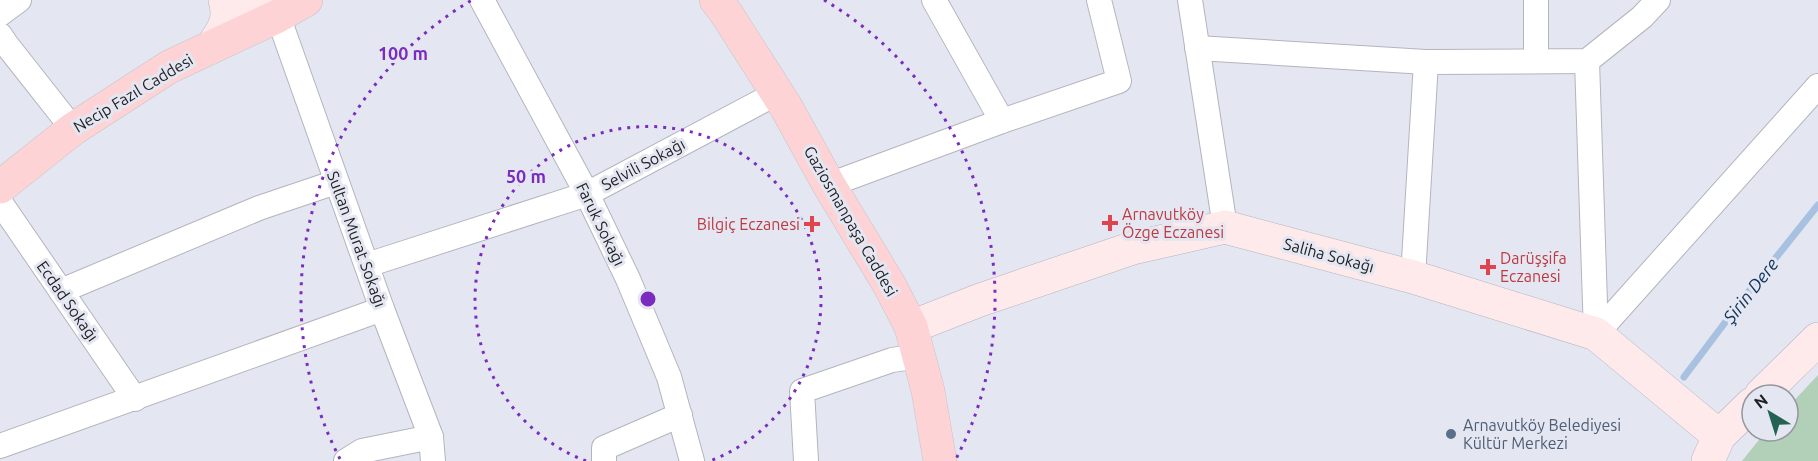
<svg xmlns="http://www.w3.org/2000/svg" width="1818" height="461" viewBox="0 0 1818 461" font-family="Ubuntu,sans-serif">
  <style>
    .green { fill: #b2cfb8 }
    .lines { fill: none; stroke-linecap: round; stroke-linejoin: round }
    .stream { stroke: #a8c1e0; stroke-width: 7 }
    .street-casing { stroke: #b2b5bf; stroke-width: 26 }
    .secondary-casing { stroke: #b2b5bf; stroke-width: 34 }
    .primary-casing { stroke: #c4c5c6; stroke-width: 34 }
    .street { stroke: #fff; stroke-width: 24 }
    .secondary { stroke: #fee9eb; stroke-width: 33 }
    .primary { stroke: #fdd3d6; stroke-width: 33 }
    .ring { fill: none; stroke: #7b2cbf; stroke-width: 3; stroke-dasharray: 3 6 }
    .health-dot { fill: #e0444e; stroke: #e4e7f1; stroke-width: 2 }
    .service-dot { fill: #5c6f8a; stroke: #e4e7f1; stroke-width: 2 }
    .labels { text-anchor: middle; stroke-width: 6; stroke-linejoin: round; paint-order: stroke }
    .street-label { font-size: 16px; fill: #1e1f23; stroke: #e4e7f1 }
    .health-label { font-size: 16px; fill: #be3a42; stroke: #e4e7f1; text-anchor: start }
    .service-label { font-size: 16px; fill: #4e5e75; stroke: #e4e7f1; text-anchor: start }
    .water-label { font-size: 18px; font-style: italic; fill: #0f325a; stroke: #e4e7f1 }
    .centre { fill: #7b2cbf; stroke: #e4e7f1; stroke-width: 3 }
    .ring-label { font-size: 18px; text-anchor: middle; font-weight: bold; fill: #7b2cbf; stroke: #e4e7f1; stroke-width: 6; stroke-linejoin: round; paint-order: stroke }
  </style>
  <rect width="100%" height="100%" fill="#e4e7f1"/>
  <path class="green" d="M1818,375V461H1742L1766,431H1788V407Z"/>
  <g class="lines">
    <path class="stream" d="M1684,377L1742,300L1818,205"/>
    <defs>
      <g id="street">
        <path d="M482,0L587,194L628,279L669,377L692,461"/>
        <path d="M934,0L1002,121"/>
        <path d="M1190,0L1225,227"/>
        <path d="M0,14L19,0"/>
        <path d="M278,16L382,309L431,437L433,461"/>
        <path d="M0,35L6,44L73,129"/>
        <path d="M1197,48L1426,62L1587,61L1642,17L1658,0"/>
        <path d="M1536,61V0"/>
        <path d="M1587,61L1596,334"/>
        <path d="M829,185L1002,121L1119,81L1099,0"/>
        <path d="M0,202L135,399"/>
        <path d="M367,265L587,194L777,93"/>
        <path d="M1413,277L1426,62"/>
        <path d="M61,291L259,208L336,182"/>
        <path d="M1596,334L1818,86"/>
        <path d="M0,446L382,309"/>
        <path d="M346,461L362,451L431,437"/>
        <path d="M604,461V448L680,415"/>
        <path d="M806,461L802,391L892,360L920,356"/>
      </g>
      <g id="secondary">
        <path d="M247,0L278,16"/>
        <path d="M212,47C223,30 231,21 225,0"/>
        <path d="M911,327L980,300L1133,248L1225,227L1413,277L1596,334L1719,436"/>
        <path d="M1761,395L1818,339"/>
        <path d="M1708,461L1719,436L1752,404"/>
      </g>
      <g id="primary">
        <path d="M716,0L726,13L786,107L829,185L890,286L911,327L928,391L940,461"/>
        <path d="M0,187L73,129L169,67L278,16L306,0"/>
      </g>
    </defs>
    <use href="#street" class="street-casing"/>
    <use href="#secondary" class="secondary-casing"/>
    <use href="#primary" class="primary-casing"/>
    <use href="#street" class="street"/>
    <use href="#secondary" class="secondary"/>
    <use href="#primary" class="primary"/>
  </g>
  <g class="ring">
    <path d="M586 461A173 173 0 1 1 710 461"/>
    <path d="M340 459A347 347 0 0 1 472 0M824 0A347 347 0 0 1 956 459"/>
  </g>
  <g class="health-dot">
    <path d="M1107 214h6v6h6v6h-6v6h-6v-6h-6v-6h6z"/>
    <path d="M809 215h6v6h6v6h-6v6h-6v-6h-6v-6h6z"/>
    <path d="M1485 258h6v6h6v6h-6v6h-6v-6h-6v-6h6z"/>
  </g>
  <circle class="service-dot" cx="1451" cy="434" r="6"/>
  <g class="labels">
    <g class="street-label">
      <text transform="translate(133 93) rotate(-31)" y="6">Necip Fazıl Caddesi</text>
      <text transform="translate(643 164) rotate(-28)" y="6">Selvili Sokağı</text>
      <text transform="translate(851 221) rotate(60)" y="6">Gaziosmanpaşa Caddesi</text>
      <text transform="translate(601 224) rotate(64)" y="6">Faruk Sokağı</text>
      <text transform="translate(357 239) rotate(70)" y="6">Sultan Murat Sokağı</text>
      <text transform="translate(1329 255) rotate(15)" y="6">Saliha Sokağı</text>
      <text transform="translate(68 301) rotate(55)" y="6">Ecdad Sokağı</text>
    </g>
    <g class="health-label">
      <text x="1122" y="220">Arnavutköy<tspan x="1122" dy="18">Özge Eczanesi</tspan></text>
      <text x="800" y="230" text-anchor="end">Bilgiç Eczanesi</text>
      <text x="1500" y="264">Darüşşifa<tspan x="1500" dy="18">Eczanesi</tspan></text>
    </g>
    <g class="service-label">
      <text x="1463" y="431">Arnavutköy Belediyesi<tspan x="1463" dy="18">Kültür Merkezi</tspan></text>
    </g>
    <g class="water-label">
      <text transform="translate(1751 291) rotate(-52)" y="6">Şirin Dere</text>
    </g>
  </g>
  <circle cx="648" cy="299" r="9" class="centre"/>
  <g class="ring-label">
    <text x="403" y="60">100 m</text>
    <text x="526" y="183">50 m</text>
  </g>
  <g transform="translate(1770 413) rotate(322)"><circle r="28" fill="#e4e7f1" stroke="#95979f" stroke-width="1.5"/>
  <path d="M0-4.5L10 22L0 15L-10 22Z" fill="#246351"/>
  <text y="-9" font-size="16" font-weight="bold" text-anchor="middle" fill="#1e1f23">N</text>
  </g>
</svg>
